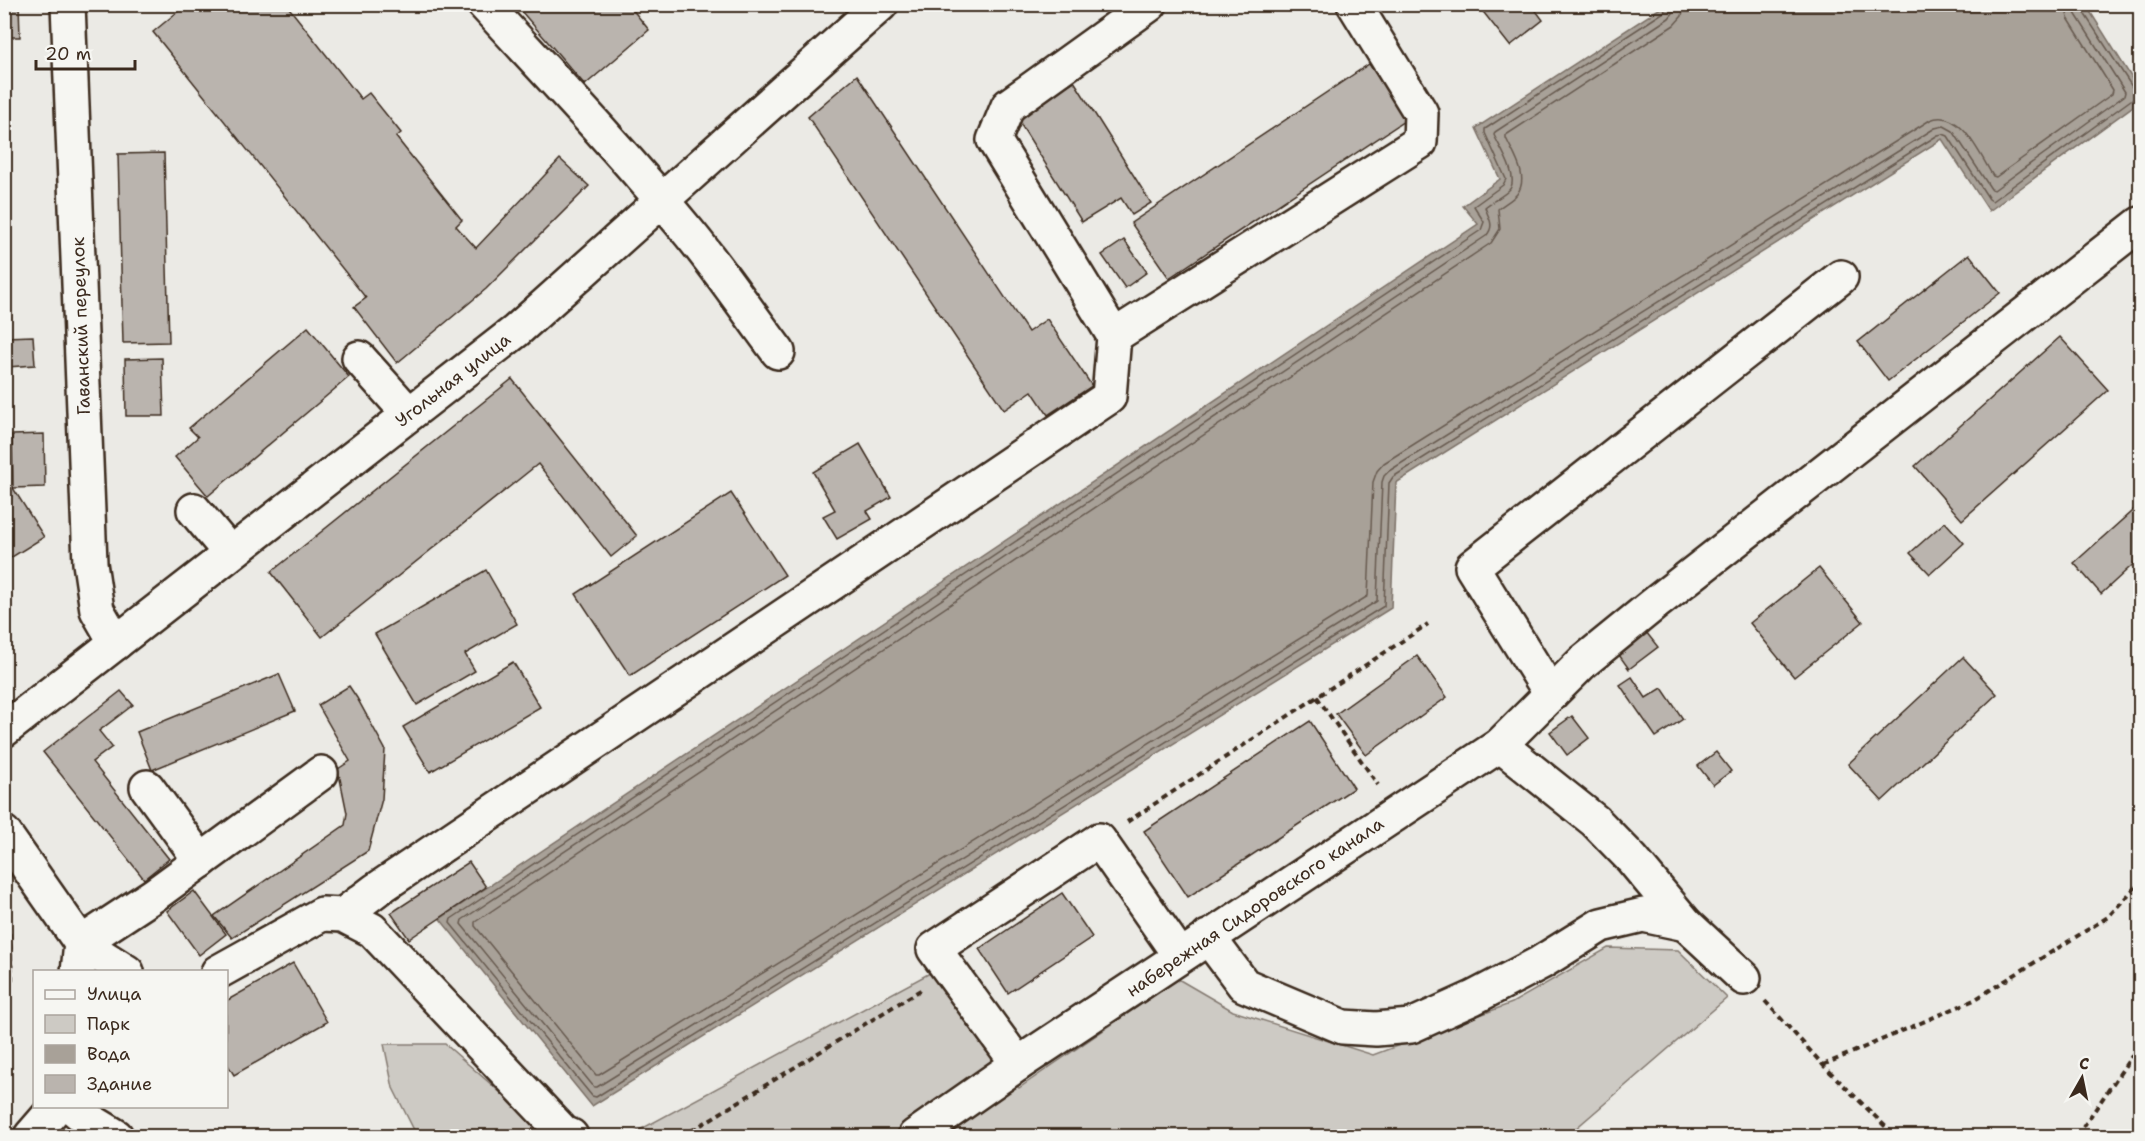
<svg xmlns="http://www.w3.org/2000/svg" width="2145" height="1141" viewBox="0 0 2145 1141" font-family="'Shantell Sans',sans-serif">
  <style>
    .green { fill: #cdcac4; stroke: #847a71; stroke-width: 1.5 }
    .water { fill: #a8a198; stroke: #7c7167; stroke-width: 1.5 }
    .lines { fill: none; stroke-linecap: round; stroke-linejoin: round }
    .shore { stroke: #675a4f; stroke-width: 1.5 }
    .building { fill: #bab4ae; stroke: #3b2a1e; stroke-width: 1.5 }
    .minor-casing { stroke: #3b2a1e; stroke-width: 38 }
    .path { stroke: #3b2a1e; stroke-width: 4; stroke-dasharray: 6 4.5; stroke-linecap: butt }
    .minor { stroke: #f6f6f2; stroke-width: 33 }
    .labels { text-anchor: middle; stroke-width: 4.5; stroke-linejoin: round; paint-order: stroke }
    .street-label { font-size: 18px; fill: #3b2a1e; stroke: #f6f6f2 }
  </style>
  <rect width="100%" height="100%" fill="#ebeae5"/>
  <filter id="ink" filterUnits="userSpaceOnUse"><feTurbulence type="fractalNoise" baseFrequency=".0167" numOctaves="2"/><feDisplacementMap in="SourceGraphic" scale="12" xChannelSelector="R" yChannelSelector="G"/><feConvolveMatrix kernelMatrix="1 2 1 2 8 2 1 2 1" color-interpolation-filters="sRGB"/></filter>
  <g filter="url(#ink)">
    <g class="green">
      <path d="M1608,948L1678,950L1727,998L1567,1136H635L632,1134L930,973L1019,1088L1178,979L1233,1011L1373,1055L1512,1003Z"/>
      <path d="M384,1044H445L550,1136H417L393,1088Z"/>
    </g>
    <path class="water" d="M1665,5H2086L2140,91V101L1989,211L1942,139L1396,483L1391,608L592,1106L440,919L1478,224L1463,206L1500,179L1476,128Z"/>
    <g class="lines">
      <g class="shore">
        <path d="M1667,4L1664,12L1485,129V133L1506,179L1503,185L1474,206L1484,222L1481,230L451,919L450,923L592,1096L596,1097L1384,606L1389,483L1393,477L1938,135L1943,134L1948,136L1989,199L1992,201L2135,97L2136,93L2082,10L2081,4"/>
        <path d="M1675,4L1673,13L1669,18L1495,132L1494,135C1500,148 1520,178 1509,190C1502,197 1492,201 1485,207C1488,218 1496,225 1486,236L462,920L461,924L594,1087H597L1377,601L1382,482L1384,476L1389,471L1935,128L1944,126L1953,131L1991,189L1994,190L2124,96L2125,92L2075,13L2074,4"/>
        <path d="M1684,4L1682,16L1674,25L1506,135V138C1513,154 1530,177 1517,194C1512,200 1504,204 1498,209L1500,229L1491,243L475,922V926L596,1075H599L1368,596L1373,482L1377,471L1384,463L1930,120C1960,107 1980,155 1993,176L1996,177L2112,94L2113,90L2068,18L2065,4"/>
      </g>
    </g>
    <g class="building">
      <path d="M4,4H19L20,37H4Z"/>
      <path d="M187,4H286L361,99L369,93L401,133L396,137L462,220L456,226L476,248L560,159L589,186L486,289L397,363L354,307L366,298L153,32Z"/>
      <path d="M515,4H628L649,30L585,85Z"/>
      <path d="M1477,4H1531L1543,20L1510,46Z"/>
      <path d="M1369,64L1407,119L1169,278L1131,223Z"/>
      <path d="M857,75L1028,332L1047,319L1092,386L1048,415L1032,391L1004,410L808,117Z"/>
      <path d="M1074,81L1151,203L1132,215L1121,198L1082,222L1016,117Z"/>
      <path d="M164,153L169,342L123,343L118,154Z"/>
      <path d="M1124,240L1147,272L1125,288L1102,255Z"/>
      <path d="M1969,254L2000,293L1888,381L1858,342Z"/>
      <path d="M308,327L349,377L208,496L175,457L198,437L189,428Z"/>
      <path d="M33,336L35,365L7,367L5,337Z"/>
      <path d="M2060,337L2108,390L1962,520L1915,466Z"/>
      <path d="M162,358L164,416H126L125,359Z"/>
      <path d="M512,379L637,536L611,557L538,464L322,637L271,572Z"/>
      <path d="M44,434L45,487L13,488L12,435Z"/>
      <path d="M860,444L891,497L867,511L872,519L837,539L823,516L835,510L813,472Z"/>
      <path d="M13,488L44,537L4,562V494Z"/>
      <path d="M731,493L785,575L630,676L576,594Z"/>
      <path d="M2140,504V558L2101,594L2074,563Z"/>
      <path d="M1945,522L1964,543L1930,574L1910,553Z"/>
      <path d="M1819,568L1863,622L1794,677L1750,623Z"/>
      <path d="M486,570L517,624L465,654L475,671L417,705L375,634Z"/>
      <path d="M1642,627L1658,647L1629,669L1614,648Z"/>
      <path d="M1417,656L1447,697L1366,755L1336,714Z"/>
      <path d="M1963,657L1997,694L1882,801L1848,764Z"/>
      <path d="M513,662L540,707L430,772L403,727Z"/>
      <path d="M279,674L295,711L152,770L137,732Z"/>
      <path d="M1632,677L1646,698L1662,688L1683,719L1656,737L1620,685Z"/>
      <path d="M349,686L357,698L385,749L382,799L368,851L232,938L214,916L345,825L347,813L338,769L350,761L318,705Z"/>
      <path d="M121,691L133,705L99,731L112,747L92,762L169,859L144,879L43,752Z"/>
      <path d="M1572,716L1589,738L1567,755L1550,732Z"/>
      <path d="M1310,721L1354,788L1188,897L1144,831Z"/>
      <path d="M1716,752L1731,771L1713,785L1698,766Z"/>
      <path d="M469,862L486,887L409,939L391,913Z"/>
      <path d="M194,891L226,934L199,955L167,911Z"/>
      <path d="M1062,893L1092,937L1008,993L979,949Z"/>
      <path d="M293,963L327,1022L234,1075L226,1062V1001Z"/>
    </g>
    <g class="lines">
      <defs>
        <g id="minor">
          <path d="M68,4L90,563L97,610L116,643"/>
          <path d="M484,4C552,78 621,150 685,228C718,267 747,311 778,352"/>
          <path d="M1114,336L1420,142L1421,113L1354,4"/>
          <path d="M359,358L409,414"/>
          <path d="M194,510L230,553"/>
          <path d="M1551,694L1472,567L1841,277"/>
          <path d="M4,730L516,331L881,4"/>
          <path d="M1500,745L1595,821L1632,859L1686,924L1744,978"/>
          <path d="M147,787L201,861"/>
          <path d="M4,833L81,943L78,972"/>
          <path d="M343,915L376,890L1109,397L1114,336L994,140L1008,106L1150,4"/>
          <path d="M1208,937L1244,985L1343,1027L1376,1029L1411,1026L1473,998L1540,963L1601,925L1643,915L1686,924"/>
          <path d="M127,972L81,943L154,895L321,773"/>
          <path d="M218,972L322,914L343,915L372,930L564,1133L571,1136"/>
          <path d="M1018,1064L934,949L1099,840L1180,956"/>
          <path d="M71,1106L83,1116L116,1136"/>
          <path d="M31,1136L57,1106"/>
          <path d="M915,1136L1018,1064L1500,745L1583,662L1653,605L2140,224"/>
        </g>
      </defs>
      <use href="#minor" class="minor-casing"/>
      <g class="path">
        <path d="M1317,697L1378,785"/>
        <path d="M1127,822L1428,624"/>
        <path d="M4,913L9,926L12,979L4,999"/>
        <path d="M1765,1001L1823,1065L1895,1136"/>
        <path d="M1823,1065L1974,1000L2108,917L2140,882"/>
        <path d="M683,1136L922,989"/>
        <path d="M2077,1136L2140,1044"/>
      </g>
      <use href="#minor" class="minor"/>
    </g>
  </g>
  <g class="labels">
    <g class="street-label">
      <text transform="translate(81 326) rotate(-92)" y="6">Гаванский переулок</text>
      <text transform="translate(453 380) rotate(-38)" y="6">Угольная улица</text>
      <text transform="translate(1255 907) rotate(-34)" y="6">набережная Сидоровского канала</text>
    </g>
  </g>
  <rect width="2145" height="1141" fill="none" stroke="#f6f6f2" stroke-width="24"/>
  <rect x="12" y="12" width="2121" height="1117" fill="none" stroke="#3b2a1e" stroke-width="2" filter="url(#ink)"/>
  <rect x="33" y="970" width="195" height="138" fill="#f6f6f2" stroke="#aba49d" stroke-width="1.5"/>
  <rect x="45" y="990" width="30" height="9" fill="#f6f6f2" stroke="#aba49d" stroke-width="1.5"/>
  <text x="87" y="1000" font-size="18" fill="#3b2a1e">Улица</text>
  <rect x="45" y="1015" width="30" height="18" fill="#cdcac4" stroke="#aba49d" stroke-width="1.5"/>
  <text x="87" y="1030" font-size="18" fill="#3b2a1e">Парк</text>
  <rect x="45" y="1045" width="30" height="18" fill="#a8a198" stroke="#aba49d" stroke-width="1.5"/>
  <text x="87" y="1060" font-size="18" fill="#3b2a1e">Вода</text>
  <rect x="45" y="1075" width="30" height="18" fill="#bab4ae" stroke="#aba49d" stroke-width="1.5"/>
  <text x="87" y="1090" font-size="18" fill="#3b2a1e">Здание</text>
  <g transform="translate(2082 1078) rotate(9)" stroke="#f6f6f2" stroke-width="4.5" paint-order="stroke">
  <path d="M0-4.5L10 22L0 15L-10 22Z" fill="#3b2a1e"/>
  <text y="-9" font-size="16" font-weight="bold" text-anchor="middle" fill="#3b2a1e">С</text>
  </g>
  <path d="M36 60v9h99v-9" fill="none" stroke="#3b2a1e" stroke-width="3"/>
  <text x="45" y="60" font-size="18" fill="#3b2a1e" stroke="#f6f6f2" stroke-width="4.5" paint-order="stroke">20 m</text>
</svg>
